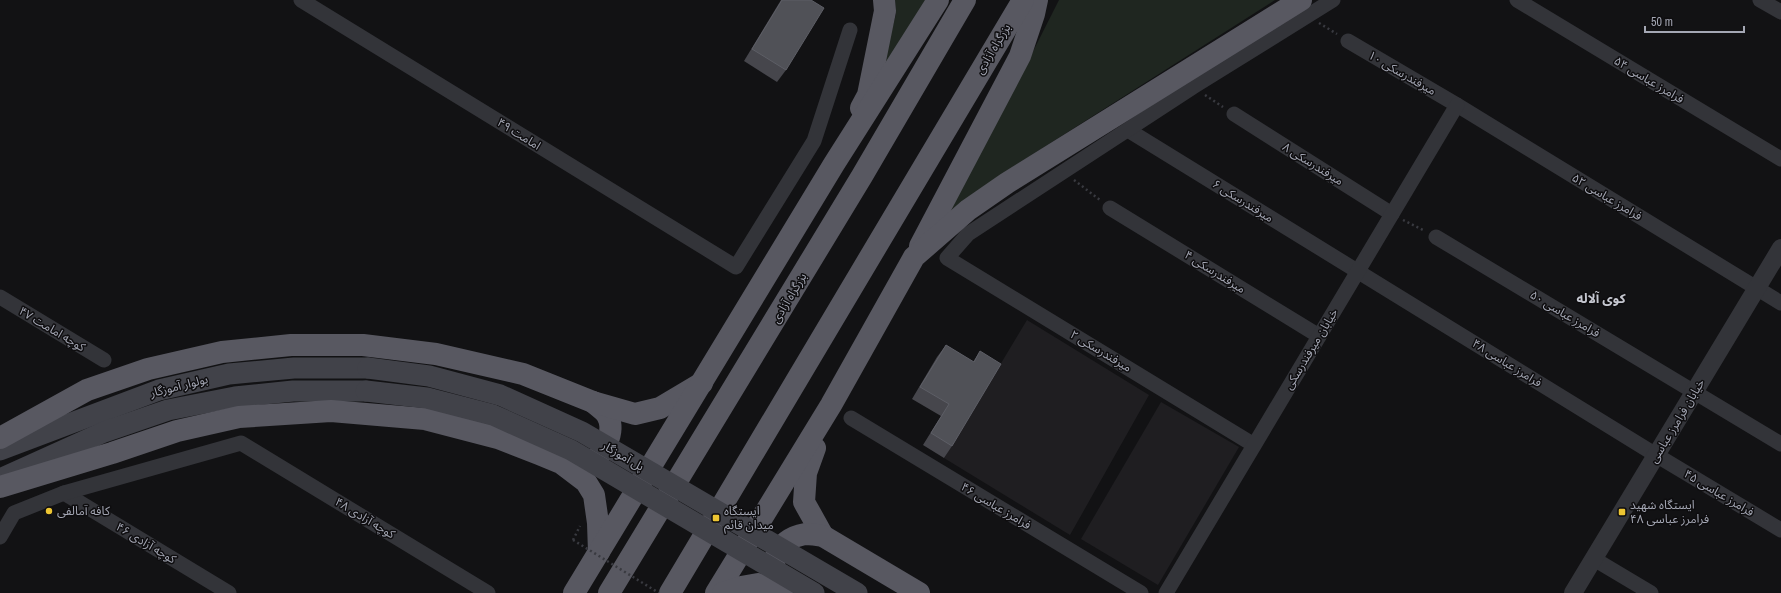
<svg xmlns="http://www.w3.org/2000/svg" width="1781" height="593" viewBox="0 0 1781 593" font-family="'Archivo Narrow','Noto Sans Arabic',sans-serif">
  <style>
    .built { fill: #1f1e21 }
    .green { fill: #1f2620 }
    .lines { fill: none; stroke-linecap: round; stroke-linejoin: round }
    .path { stroke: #393a40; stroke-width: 2.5; stroke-dasharray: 2 3; stroke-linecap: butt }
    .minor { stroke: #333439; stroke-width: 15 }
    .tertiary { stroke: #333439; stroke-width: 18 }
    .secondary { stroke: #414249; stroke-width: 21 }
    .trunk { stroke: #585861; stroke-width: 22 }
    .path-bridge { stroke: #393a40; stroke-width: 2.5; stroke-dasharray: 2 3; stroke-linecap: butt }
    .secondary-bridge { stroke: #414249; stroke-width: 21 }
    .wall { fill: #46464c }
    .building { fill: #505157; stroke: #5d5e66 }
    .poi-dot { fill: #edc532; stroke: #0e0d0f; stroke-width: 1.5 }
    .labels { text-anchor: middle; stroke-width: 3; stroke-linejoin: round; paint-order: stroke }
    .street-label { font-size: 12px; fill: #a4a7b4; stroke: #0e0d0f }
    .poi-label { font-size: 12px; fill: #a4a7b4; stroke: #0e0d0f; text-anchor: start }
    .neighbourhood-label { font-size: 13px; font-weight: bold; fill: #c5c7d0; stroke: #0e0d0f }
  </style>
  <rect width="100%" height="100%" fill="#121214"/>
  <g class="built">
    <path d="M1027,320L1149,395L1070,535L944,458Z"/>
    <path d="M1161,402L1239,447L1158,585L1081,539Z"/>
  </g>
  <g class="green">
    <path d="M895,0H927L879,81L896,14Z"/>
    <path d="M1059,0H1275L1002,174L941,219L1018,81Z"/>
  </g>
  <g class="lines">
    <g class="path">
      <path d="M1319,23L1337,34"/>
      <path d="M1205,95L1223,107"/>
      <path d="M1074,180L1100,200"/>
      <path d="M1403,220L1425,231"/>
      <path d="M573,540L580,526"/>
    </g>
    <g class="minor">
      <path d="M301,0L736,267L814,141L850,30"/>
      <path d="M1517,0L1781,159"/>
      <path d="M1760,0L1781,12"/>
      <path d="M1348,41L1457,105L1781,303"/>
      <path d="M1234,114L1392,214"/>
      <path d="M1128,130L1656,455L1781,530"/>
      <path d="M1110,208L1319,336"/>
      <path d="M1436,237L1781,444"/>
      <path d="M0,297L104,360"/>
      <path d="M851,418L1141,593"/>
      <path d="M1254,445L947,258L968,234L1193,87L1333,0"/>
      <path d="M64,493L229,593"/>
      <path d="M0,537L14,513L64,493L241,443L488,593"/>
      <path d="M1594,559L1651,593"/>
      <path d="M1166,593L1457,105"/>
    </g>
    <path class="tertiary" d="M1573,593L1781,248"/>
    <g class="secondary">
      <path d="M0,450L159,390L229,374L294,368H368"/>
      <path d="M0,479L104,432L168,410L235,397L293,391H366"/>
    </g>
    <g class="trunk">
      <path d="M861,108L868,95L885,11L884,0"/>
      <path d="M920,246L1020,56L1034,14L1037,0"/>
      <path d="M593,402C597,406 604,410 607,415C616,430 606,449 595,460"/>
      <path d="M0,438L87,390L148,369L222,352L291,345H363L436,354L523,374L593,402L635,414L660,408L702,383"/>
      <path d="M815,448L806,473L804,502L823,536"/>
      <path d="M0,487L112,453L177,431L239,417L331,411L425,419L498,438L539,454L561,463L586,482L594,495L598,523L599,552"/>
      <path d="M779,591C767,567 775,539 805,534C811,534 818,535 823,536L919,593"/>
      <path d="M574,593L834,164L938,0"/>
      <path d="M609,593L862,176L965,0"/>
      <path d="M670,593L1023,0"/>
      <path d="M716,593L831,405L914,257L968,210L1007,183L1301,0"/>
      <path d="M723,593L741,587L758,584L782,593"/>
    </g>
    <path class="path-bridge" d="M573,540L659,593"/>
    <g class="secondary-bridge">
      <path d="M368,368L429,376L500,395L582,432L857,593"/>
      <path d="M366,391L427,398L493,415L571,450L814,593"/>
    </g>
  </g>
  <g class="wall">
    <path d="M781,0H811L786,70L777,82L744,61Z"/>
    <path d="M946,345L973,362L980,351L952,446L944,458L923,445L941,416L912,399L937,357Z"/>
  </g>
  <g class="building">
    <path d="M782,0H811L824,8L786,70L752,49Z"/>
    <path d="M946,345L974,362L980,351L1001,364L952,446L931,433L949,404L920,387Z"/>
  </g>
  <g class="poi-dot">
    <circle cx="49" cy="511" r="4"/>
    <rect x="1618" y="508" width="8" height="8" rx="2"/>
    <rect x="712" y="514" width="8" height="8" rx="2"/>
  </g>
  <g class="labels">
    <g class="street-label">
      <text transform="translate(993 49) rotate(-59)" y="4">بزرگراه آزادی</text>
      <text transform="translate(1402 73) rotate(30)" y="4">میرفندرسکی ۱۰</text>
      <text transform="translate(1649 80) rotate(31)" y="4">فرامرز عباسی ۵۴</text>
      <text transform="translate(519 134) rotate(32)" y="4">امامت ۴۹</text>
      <text transform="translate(1313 164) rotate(32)" y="4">میرفندرسکی ۸</text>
      <text transform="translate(1607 197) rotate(31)" y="4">فرامرز عباسی ۵۲</text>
      <text transform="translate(1243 201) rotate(32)" y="4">میرفندرسکی ۶</text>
      <text transform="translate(1215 272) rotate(32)" y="4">میرفندرسکی ۴</text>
      <text transform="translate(789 298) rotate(-59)" y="4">بزرگراه آزادی</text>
      <text transform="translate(1565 314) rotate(31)" y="4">فرامرز عباسی ۵۰</text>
      <text transform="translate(52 329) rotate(31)" y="4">کوچه امامت ۴۷</text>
      <text transform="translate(1311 349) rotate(-59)" y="4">خیابان میرفندرسکی</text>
      <text transform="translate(1101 351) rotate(31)" y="4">میرفندرسکی ۲</text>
      <text transform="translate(1507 363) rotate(32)" y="4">فرامرز عباسی ۴۸</text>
      <text transform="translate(179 386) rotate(-14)" y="4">بولوار آموزگار</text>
      <text transform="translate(1677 421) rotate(-59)" y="4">خیابان فرامرز عباسی</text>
      <text transform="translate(623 456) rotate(30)" y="4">پل آموزگار</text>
      <text transform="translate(1719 493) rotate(31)" y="4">فرامرز عباسی ۴۵</text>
      <text transform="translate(996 506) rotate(31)" y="4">فرامرز عباسی ۴۶</text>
      <text transform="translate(365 518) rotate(31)" y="4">کوچه آزادی ۴۸</text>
      <text transform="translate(146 543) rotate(31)" y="4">کوچه آزادی ۴۶</text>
    </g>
    <g class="poi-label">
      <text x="1630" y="509">ایستگاه شهید<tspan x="1630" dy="14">فرامرز عباسی ۴۸</tspan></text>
      <text x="57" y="515">کافه آمالفی</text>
      <text x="724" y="515">ایستگاه<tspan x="724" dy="14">میدان قائم</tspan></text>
    </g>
    <g class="neighbourhood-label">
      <text x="1601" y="303">کوی آلاله</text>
    </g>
  </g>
  <path d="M1645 26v6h99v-6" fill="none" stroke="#a4a7b4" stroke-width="2"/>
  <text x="1651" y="26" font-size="12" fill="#a4a7b4" stroke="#0e0d0f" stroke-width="3" paint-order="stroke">50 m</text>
</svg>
